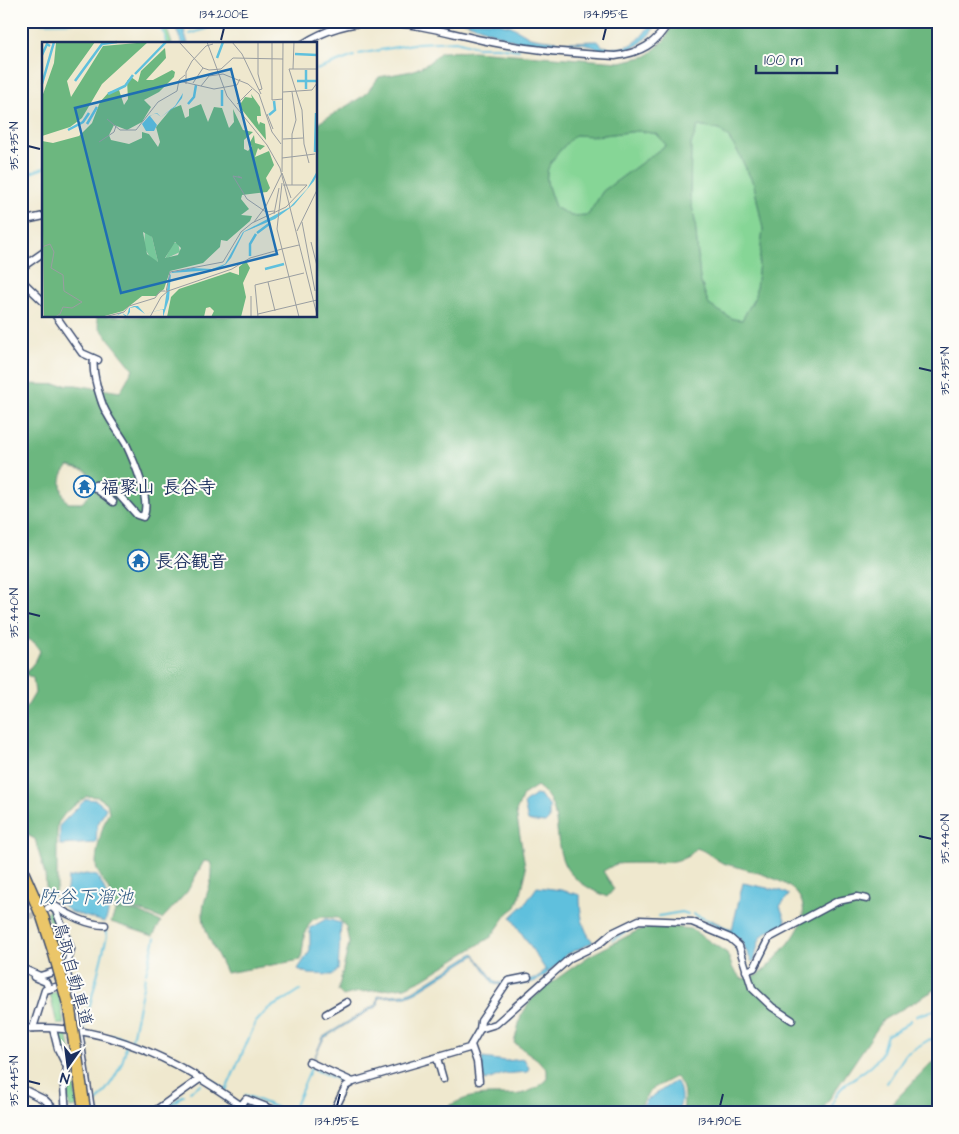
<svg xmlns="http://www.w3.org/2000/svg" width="959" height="1134" viewBox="0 0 959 1134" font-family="'Architects Daughter','Klee One',sans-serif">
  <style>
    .green { fill: #86d696; stroke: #50827a }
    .forest { fill: #6cb77f; stroke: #44736e; fill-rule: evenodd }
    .water { fill: #5fc0dd; stroke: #3d789e }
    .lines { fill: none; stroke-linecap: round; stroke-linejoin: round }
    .stream { stroke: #5fc0dd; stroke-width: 2 }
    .minor-tunnel { stroke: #c5c3b8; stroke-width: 6; stroke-dasharray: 6 3; stroke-linecap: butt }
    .minor-casing { stroke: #3b4b6f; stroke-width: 9 }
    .motorway-casing { stroke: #3b4b6f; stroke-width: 14 }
    .minor { stroke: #fff; stroke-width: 6 }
    .motorway { stroke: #ebc669; stroke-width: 11 }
    .motorway-bridge-casing { stroke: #3b4b6f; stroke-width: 14; stroke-linecap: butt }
    .motorway-bridge { stroke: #ebc669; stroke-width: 11 }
    .ticks { fill: none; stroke: #1b2f5e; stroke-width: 2 }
    .labels { text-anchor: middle; stroke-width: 4; stroke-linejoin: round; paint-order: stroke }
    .poi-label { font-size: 18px; font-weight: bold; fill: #1b2f5e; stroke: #fdfcf7; text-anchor: start }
    .street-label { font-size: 18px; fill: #1b2f5e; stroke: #fdfcf7 }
    .water-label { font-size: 19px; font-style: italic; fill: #2f5a84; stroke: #fdfcf7 }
    .inset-river { fill: none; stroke: #5fc0dd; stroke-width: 2.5 }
    .inset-road { fill: none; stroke: #9a9ea1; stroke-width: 1 }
    .view { fill: #1f6fb2; fill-opacity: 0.15; stroke: #1f6fb2; stroke-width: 2.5 }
    .inset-edge { fill: none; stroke: #1b2f5e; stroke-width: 2.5 }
    .neatline { fill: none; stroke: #1b2f5e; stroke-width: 2 }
    .ticks-label { font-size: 12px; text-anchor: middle; fill: #1b2f5e }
  </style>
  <rect width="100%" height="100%" fill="#fdfcf7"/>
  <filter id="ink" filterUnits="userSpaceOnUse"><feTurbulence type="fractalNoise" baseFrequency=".02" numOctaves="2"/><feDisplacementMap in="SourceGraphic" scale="10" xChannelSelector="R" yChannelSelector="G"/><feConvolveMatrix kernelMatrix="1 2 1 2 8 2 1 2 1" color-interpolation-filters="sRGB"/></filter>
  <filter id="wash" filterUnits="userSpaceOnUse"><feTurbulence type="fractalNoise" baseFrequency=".0096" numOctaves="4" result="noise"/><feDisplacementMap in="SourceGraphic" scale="20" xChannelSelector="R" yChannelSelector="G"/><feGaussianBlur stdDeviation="1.12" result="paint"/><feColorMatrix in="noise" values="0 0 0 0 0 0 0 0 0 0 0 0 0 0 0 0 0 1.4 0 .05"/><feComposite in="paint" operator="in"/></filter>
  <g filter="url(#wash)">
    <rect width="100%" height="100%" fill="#efe8ce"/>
    <g class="green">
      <path d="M97,21H164L172,44H166C167,37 163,26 156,24C140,18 113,20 97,25Z"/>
      <path d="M698,126L720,130L728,137L738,152L754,185L763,229L755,297L742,320L732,319L709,305L700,280L695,221L690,196L691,144Z"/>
      <path d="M639,131L657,134L666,145L603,191L588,215L571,216L555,207C552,197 545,183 547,173C548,161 567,143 575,135L595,136Z"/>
      <path d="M48,911L52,912L67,944L62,965L46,913Z"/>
      <path d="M55,992L59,994L64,1024H57L50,994Z"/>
      <path d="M61,1034L68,1035L77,1107L70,1108C64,1090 72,1083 70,1068C69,1055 55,1047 61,1034Z"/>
    </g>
    <g class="forest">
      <path d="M674,21H938V988L883,1020L820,1113H683C684,1099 687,1086 675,1077L650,1090L637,1113H436C448,1106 462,1098 476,1096C507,1092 521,1102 547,1080V1070L537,1059L514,1043L521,1016L531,1000L548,985L589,956L637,931L656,925L691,929L727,953L733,969L742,979C746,978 752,977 757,975C766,971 782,951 789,943C833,887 766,875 726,864C715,861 708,851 696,848C685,869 639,861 617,864C612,865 608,869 603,871L614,889L607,897C594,891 580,884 571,874C548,849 568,807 537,786L523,795L516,812L526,872L521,893L516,907L508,913L491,937L423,979L405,987L354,993L343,996L338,991L349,943L346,927L338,918L322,917L312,920L305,932L301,960L226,973C218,953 202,932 203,911C204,894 217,878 210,862L204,861L187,892L162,919L139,910H114C115,895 103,882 97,870C93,861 103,821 109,812L107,803L98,797L87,796L66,812L58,823L57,833V888L53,896L47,899L45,874L35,839L27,835L21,825V710L28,705L35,693L33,678L25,674L36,660L40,651L34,642L21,637V384L76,385L120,392L133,369L100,328L96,316H316V151L319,149L316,135L320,122L365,95L379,77L412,71L427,64L441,52L473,51L620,62L647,56L665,40ZM698,126L720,130L728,137L738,152L754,185L763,229L755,297L742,320L733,319L709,305L700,280L695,221L690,196L691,144ZM638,131L657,134L666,145L603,191L588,215L571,216L555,207C552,197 545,183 547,173C548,161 567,143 575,135L595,136ZM69,466L85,470L93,477L89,495L82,503H68C60,492 57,475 69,466Z"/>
      <path d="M120,910L139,912L161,922L153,936L111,922L115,912Z"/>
      <path d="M938,1061V1113H883L931,1063Z"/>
    </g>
    <g class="water">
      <path d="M173,21L182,23L188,44H182Z"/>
      <path d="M462,21L494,22L511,26L530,37L541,39L566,42L598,41L602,46C631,51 637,44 653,21H659C645,43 631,55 604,51C595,49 589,43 579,43C571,42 564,47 557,48C533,52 486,29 462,21Z"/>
      <path d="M535,795L540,796L549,805V819L545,823L528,821L524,803Z"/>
      <path d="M86,799L96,800L106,808L97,826L96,843L60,845V825Z"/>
      <path d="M86,874L97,876C105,887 114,910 104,922L71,912L59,902L67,889L68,878Z"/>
      <path d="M743,883L782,891L789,895L780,906L787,925C762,932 759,933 755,960L752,962L740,939L728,935L710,922L711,920L732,930Z"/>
      <path d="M537,887L561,890L580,895C580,913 582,929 593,942L566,955L564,959L548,972L546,970L548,973C535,986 511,987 494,984L475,955L416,992L406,996L379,997L378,1005L324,1038L313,1061L323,1037L377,1004L378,996L405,994L413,991L474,953L496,983L517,982L539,977L545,969L511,917L525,904Z"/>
      <path d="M326,919L341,923L338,970L332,975L309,974L298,969L310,951V928Z"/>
      <path d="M482,1058L506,1061L524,1059L529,1068L527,1072L503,1074L485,1081L482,1072Z"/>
      <path d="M674,1082H677C682,1091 683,1105 676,1113H639L647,1100Z"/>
    </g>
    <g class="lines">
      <g class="stream">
        <path d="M21,23L89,22"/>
        <path d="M100,24L137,22L158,25L165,35L166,44"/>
        <path d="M190,34L220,24V21"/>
        <path d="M359,54L418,43L456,41L477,47H497L519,50"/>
        <path d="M316,70L354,56"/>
        <path d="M21,176L44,168"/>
        <path d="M693,914L712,922"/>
        <path d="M659,916L682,912L688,914"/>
        <path d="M612,940L630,929L648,923"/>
        <path d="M146,973L155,938"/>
        <path d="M916,1016L938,1009"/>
        <path d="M21,1026L28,1025"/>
        <path d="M84,1029L107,936L104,927"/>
        <path d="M112,1035L125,1038"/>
        <path d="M132,1039L145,977"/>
        <path d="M209,1078L226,1090L256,1022L269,1008L283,1001L300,990"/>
        <path d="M887,1083L906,1054L930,1039L938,1041"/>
        <path d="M190,1091L201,1084"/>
        <path d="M245,1095L283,1110"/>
        <path d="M96,1103C108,1088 125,1066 126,1045"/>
        <path d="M832,1106C838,1079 865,1077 879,1057C884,1050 884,1042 887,1035L903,1027L911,1020"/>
        <path d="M159,1113L184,1095"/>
        <path d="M292,1113L311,1068L344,1082"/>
        <path d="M821,1113L824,1111"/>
      </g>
    </g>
  </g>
  <g filter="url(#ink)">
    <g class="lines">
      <path class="minor-tunnel" d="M21,920L43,911"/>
      <defs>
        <g id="minor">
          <path d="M303,44C368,1 434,32 502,44C539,51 577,54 615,56C640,53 657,44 669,21"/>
          <path d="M21,221L44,216"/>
          <path d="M21,268L44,252"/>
          <path d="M21,280L44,302"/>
          <path d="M56,316L82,353L98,360"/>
          <path d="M94,359C92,371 97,388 101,400C105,415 118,430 126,444C133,459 152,502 143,517L137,515L111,486L106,484L95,485V488L113,502"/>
          <path d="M53,907L55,906C68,915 88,925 105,925"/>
          <path d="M48,908L52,907L56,911L71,949L66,968L79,1032L91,1109"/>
          <path d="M21,963L24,969L40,976L60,970"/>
          <path d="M746,971L754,968L769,938L838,901L857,897L867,899"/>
          <path d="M34,977L46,982L49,989"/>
          <path d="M326,1014L347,1002"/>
          <path d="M33,1028L45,990L66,984"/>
          <path d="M21,1029C101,1021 178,1060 240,1105"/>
          <path d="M53,1029L58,1049L67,1067L64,1087L66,1113"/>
          <path d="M480,1029L481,1021L508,981L528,977"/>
          <path d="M471,1045L477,1062L479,1081"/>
          <path d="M437,1058L443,1079"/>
          <path d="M309,1062L353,1082"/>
          <path d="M21,1088L45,1100L58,1113L91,1109L103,1113"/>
          <path d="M152,1113L201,1078"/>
          <path d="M235,1113L246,1099L282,1113"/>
          <path d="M333,1113L346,1086L353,1082L469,1048L480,1029L496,1024L570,958L599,944L612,933L639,920L692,922L730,938L739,946L752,988L772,1007L792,1020"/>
        </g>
        <path id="motorway" d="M21,868L43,918L54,952"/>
      </defs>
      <use href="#minor" class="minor-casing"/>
      <use href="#motorway" class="motorway-casing"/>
      <use href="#minor" class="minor"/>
      <use href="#motorway" class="motorway"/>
      <defs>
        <path id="motorway-bridge" d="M54,952L69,1006L85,1113"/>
      </defs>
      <use href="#motorway-bridge" class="motorway-bridge-casing"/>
      <use href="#motorway-bridge" class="motorway-bridge"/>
    </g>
  </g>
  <path class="ticks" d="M221,40L224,28M603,40L606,28M28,146L40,149M919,368L932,371M28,613L40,616M919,836L932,839M28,1081L40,1084M337,1106L340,1094M720,1106L723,1094"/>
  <defs>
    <symbol id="temple-ring" viewBox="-11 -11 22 22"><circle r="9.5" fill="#fdfcf7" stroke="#1f6fb2" stroke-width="1.5"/><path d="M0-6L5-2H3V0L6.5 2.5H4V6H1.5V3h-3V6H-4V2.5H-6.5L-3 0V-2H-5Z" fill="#1f6fb2"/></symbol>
  </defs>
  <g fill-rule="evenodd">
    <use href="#temple-ring" x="72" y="474" width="25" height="25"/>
    <use href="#temple-ring" x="126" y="548" width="25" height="25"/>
  </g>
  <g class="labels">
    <g class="poi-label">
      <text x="101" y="493">福聚山 長谷寺</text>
      <text x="155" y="567">長谷観音</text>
    </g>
    <g class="street-label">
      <text transform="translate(73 974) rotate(75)" y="6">鳥取自動車道</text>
    </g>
    <g class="water-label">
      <text x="86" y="903">防谷下溜池</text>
    </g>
  </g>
  <g transform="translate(42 42)">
    <rect width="275" height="275" fill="#efe8ce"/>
    <path d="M103,189L110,195L116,220L109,217L102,205ZM131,201H136L138,210L123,217Z" fill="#86d696"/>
    <path d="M53,0L25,39L29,55L61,4L106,0L60,42L40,76L28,85L0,94V55L12,21L14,1ZM123,6L124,16L104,38H111L130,28L133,30L132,35L117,50L102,58L109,65L100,80L85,88L72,83L67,93L69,98L87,102L100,96V90L107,92L116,105L118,100L114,85L129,67L139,63L143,76L147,74V67L159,62L166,80L172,65L180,66L187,86L192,80L191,67L201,88L211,90L202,98V107L206,109L210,104L207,102L212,93L213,101L223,104L218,108L216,106L213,115L227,109L232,123L224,136L228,146L225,150L200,153L199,157L207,167L199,173L210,174L208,179L185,199L179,198L178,205L161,221L128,229L122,247L114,254H100L81,269L59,275H2L0,99L11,101L37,94L50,81L58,60L67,50L77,48L82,63L86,57L85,39L89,35L96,40L99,29ZM101,190L110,195L116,220L105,212ZM133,200L139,206L136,213L123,216ZM209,52L218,65L219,74H215V78L217,83L218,80L223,82L224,98L197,64L203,55L210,56ZM204,219L208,226L201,241L204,255L199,275H169L172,269L168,265L164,266L162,275H125L129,255L137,247L188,230L197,233V225Z" fill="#6cb77f" fill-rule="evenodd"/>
    <path d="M141,51L140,56L133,65L119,75L114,71L108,74L115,83L112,89H104L100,82L107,74L115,71L119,75L133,64ZM275,129V133L272,139L252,163L233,177L202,190L189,216L184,222L178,226L171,228L129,231L127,257L121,275V267L103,272L93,265L88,266V270L86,273L85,274H83L80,271L74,274H68L66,275L68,274H74L78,271H80L85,274L87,266L92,264H96L103,272L122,267L127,235L130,230L150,226L170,227L183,222L201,190L248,165L265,147Z" fill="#5fc0dd"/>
    <path class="inset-river" d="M253,12L275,13M0,13L5,2L8,4M175,16L181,0M93,32L124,0M33,39L60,2L75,0M255,39H274M0,42L12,0M264,47V28M180,48V64M66,52L83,44L91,33M146,62L152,55L154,43M227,73L233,68L232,59M45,82L55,65M26,88L41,80L47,71M273,110L274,71M215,191L227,182M208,214V202L214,192M223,227L242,222"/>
    <path class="inset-road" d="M137,0L161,26L167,28L179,27L191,16L241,17M165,0L185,54L225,103L238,126L275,273M190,0L200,12L219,52M216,0V32L220,47L217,48M230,0V58L241,57M251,27L252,0M137,39L172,47L195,43L198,37M151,41L161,26M144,42V30L150,19L164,4L171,2M159,44L167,34L181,32L206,42L217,52L230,90L239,102M241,50L270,48L275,41M250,50L254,78L250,92V143M195,62L210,47M225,72L231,87M65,77L78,88H94L116,60L135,49L137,38L143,33M241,97L261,96M57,100L72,90L74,84M240,116L273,112M267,121L262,102L260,68L247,27H275M240,130L241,0M196,134L200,136L191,134L205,157M240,141L235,187L257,275M205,157L224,170L232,169M232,172L237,146M212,180L224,164L240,131L249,156M260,180L273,249M255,189L275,148M269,200L275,224M0,205L8,202L12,210L9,226L21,233L22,249L40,260L30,266L21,265L18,272L13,275M240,207L257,203M226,240L233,269M124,250L128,230L181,220L199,190L210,181L244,165L265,143H241M216,272L275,258M62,275L82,270L87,264L113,256L118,249H123M108,275L119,255L126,249L190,227L208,216L240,207M209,275V254M216,275L213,243L262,231"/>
    <path class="view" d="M189,27L235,212L79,251L33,66Z"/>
    <rect width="275" height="275" class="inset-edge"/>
  </g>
  <rect width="959" height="1134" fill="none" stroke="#fdfcf7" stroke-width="55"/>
  <g transform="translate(68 1066) rotate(194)" stroke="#fdfcf7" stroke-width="4" paint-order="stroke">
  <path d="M0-4L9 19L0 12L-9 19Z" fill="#1b2f5e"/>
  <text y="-8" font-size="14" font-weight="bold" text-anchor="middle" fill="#1b2f5e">N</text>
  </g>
  <path d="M756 65v8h81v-8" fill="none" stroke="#1b2f5e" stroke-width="2.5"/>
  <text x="764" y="65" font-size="15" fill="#1b2f5e" stroke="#fdfcf7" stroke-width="4" paint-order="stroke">100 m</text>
  <rect x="28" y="28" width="904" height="1078" class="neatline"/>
  <g class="ticks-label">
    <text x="224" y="18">134.200°E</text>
    <text x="606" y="18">134.195°E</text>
    <text transform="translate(14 146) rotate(-90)" y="4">35.435°N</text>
    <text transform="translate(945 371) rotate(-90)" y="4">35.435°N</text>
    <text transform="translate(14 613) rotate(-90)" y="4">35.440°N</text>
    <text transform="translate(945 839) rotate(-90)" y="4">35.440°N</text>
    <text transform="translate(14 1081) rotate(-90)" y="4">35.445°N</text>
    <text x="337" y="1125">134.195°E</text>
    <text x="720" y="1125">134.190°E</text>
  </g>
</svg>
